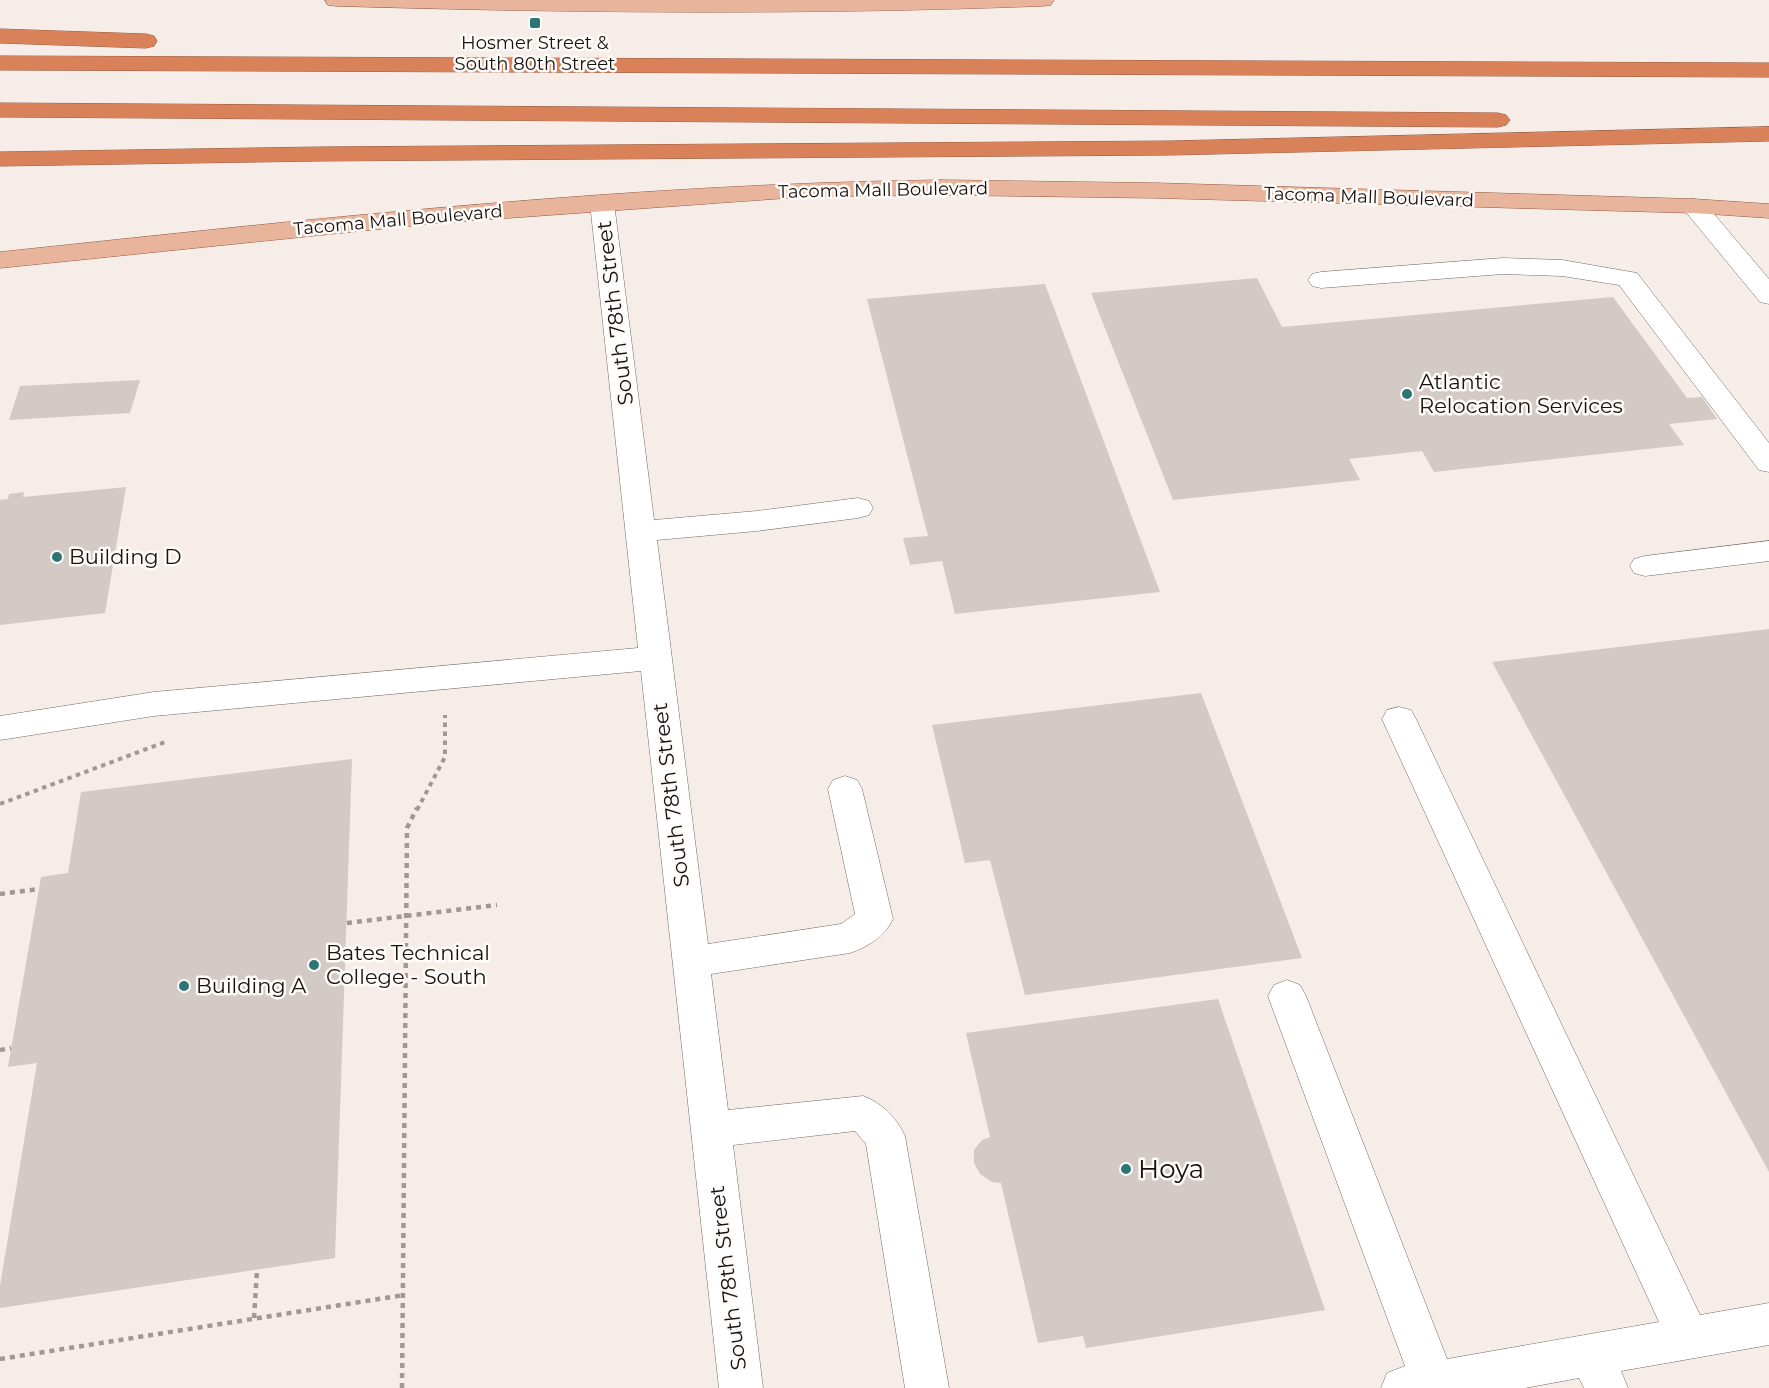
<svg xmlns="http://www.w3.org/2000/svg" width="1769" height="1388" viewBox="0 0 1769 1388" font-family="Montserrat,sans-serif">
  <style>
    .building { fill: #d3c9c5 }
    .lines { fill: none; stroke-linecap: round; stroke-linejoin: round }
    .minor-casing { stroke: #736a66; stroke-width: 1 }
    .major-casing { stroke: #945b40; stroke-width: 1 }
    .highway-casing { stroke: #945b40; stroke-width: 1 }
    .path-far1 { stroke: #a09895; stroke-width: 4; stroke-dasharray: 4.5 4.5; stroke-linecap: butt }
    .path { stroke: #a09895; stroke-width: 4.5; stroke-dasharray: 5 5; stroke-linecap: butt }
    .minor { fill: #fff; fill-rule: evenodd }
    .major { fill: #e8b49c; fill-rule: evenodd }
    .highway { fill: #d9825a; fill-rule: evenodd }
    .poi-dot { fill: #2c7676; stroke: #fffbf9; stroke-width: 2 }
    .labels { text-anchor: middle; stroke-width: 5; stroke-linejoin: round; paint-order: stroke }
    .far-poi-label { font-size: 18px; fill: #151210; stroke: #fffbf9 }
    .far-street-label { font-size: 18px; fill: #151210; stroke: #fffbf9 }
    .street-label { font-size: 21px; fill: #151210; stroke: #fffbf9 }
    .poi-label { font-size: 21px; fill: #151210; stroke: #fffbf9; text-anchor: start }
    .near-poi-label { font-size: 26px; fill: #151210; stroke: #fffbf9; text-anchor: start }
  </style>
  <rect width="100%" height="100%" fill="#f6ece8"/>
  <g class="building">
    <path d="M1257,278L1282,327L1613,297L1687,398L1702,397L1717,419L1669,424L1684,445L1434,472L1422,451L1349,459L1360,480L1173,500L1091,293Z"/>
    <path d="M1045,284L1160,592L955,614L942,561L910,565L903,538L928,536L867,299Z"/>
    <path d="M140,380L130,413L9,420L20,386Z"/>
    <path d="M126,487L105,613L0,625V500L8,499L9,494L24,492L23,497Z"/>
    <path d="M1769,629V1172L1492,662Z"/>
    <path d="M1201,693L1302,958L1025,995L990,860L965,863L932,725Z"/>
    <path d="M352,759L335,1258L0,1308V1286L37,1063L8,1067L41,877L68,873L81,792Z"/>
    <path d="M1218,999L1325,1310L1086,1348L1083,1336L1038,1343L1001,1183L992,1182L980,1174L974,1163V1150L982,1140L990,1137L966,1033Z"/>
  </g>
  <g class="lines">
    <defs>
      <g id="minor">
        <path d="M602,196L611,198L614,203L654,520L757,511L858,498L869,501L873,508L869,515L858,518L757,531L657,540L708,944L841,924L855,914L828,789L833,780L845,776L857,780L862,789L893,919C885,936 868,947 850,953L711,974L728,1110L863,1096C882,1103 896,1117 905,1136L949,1388H905L866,1144L855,1131L733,1145L763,1388H719L641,671L154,716L0,740V716L154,692L638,648L590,203L593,198Z"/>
        <path d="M1694,199L1703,201L1769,279V304L1760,302L1685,211L1682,206L1685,201Z"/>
        <path d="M1503,258L1562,260L1637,273L1769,443V472L1759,470L1619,285L1562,276L1503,274L1321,288L1312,286L1308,280L1312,274L1321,272Z"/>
        <path d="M1769,541V561L1645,576L1634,573L1630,566L1634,559L1645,556Z"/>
        <path d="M1399,707L1411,710L1416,719L1700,1315L1769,1303V1345L1621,1371L1628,1388H1584L1579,1378L1525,1388H1381L1387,1373L1405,1366L1268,996L1274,985L1287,980L1300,985L1306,996L1447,1359L1659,1322L1382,719L1387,710Z"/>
      </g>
      <g id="major">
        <path d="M325,0H1054L1051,5L1043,6C807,15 572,13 336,6L328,5Z"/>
        <path d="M941,180L1156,183L1694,199L1769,204V218L1694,213L1156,198L941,195L802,197L439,223L0,268V252C313,219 626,184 941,180Z"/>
      </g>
      <g id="highway">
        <path d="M0,29L146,34L154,36L157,41L154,46L146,48L0,43Z"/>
        <path d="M0,56L1769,63V77L0,70Z"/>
        <path d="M0,103L1498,113L1506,115L1510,120L1506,125L1498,127L0,117Z"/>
        <path d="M1769,127V141L1171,155L319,161L0,166V152L319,147L1171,141Z"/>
      </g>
    </defs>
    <use href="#minor" class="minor-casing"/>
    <use href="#major" class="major-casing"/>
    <use href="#highway" class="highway-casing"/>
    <g class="path-far1">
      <path d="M0,804L165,742"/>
      <path d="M417,810L445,757V715"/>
    </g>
    <g class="path">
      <path d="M0,894L39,889"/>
      <path d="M347,923L497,905"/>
      <path d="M0,1050L11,1048"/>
      <path d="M254,1318L257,1270"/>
      <path d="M0,1359L404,1295"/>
      <path d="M402,1388L407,828L417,808"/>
    </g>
    <use href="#minor" class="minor"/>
    <use href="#major" class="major"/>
    <use href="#highway" class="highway"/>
  </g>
  <g class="poi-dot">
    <rect x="529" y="17" width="12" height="12" rx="3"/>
    <circle cx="1407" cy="394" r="6"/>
    <circle cx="57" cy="557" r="6"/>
    <circle cx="314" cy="965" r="6"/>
    <circle cx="184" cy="986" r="6"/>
    <circle cx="1126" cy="1169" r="6"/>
  </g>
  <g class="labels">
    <g class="far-poi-label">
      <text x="535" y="49">Hosmer Street &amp;<tspan x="535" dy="21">South 80th Street</tspan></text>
    </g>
    <g class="far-street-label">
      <text transform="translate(883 190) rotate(-1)" y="6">Tacoma Mall Boulevard</text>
      <text transform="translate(1369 197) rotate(2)" y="6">Tacoma Mall Boulevard</text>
      <text transform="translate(398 220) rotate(-5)" y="6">Tacoma Mall Boulevard</text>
    </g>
    <g class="street-label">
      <text transform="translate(615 313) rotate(-97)" y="7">South 78th Street</text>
      <text transform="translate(671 795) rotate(-97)" y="7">South 78th Street</text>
      <text transform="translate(728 1278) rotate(-97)" y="7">South 78th Street</text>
    </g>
    <g class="poi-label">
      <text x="1419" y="389">Atlantic<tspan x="1419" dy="24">Relocation Services</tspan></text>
      <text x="69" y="564">Building D</text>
      <text x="326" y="960">Bates Technical<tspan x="326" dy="24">College - South</tspan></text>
      <text x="196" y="993">Building A</text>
    </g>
    <g class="near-poi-label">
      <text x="1138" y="1178">Hoya</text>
    </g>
  </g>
</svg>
